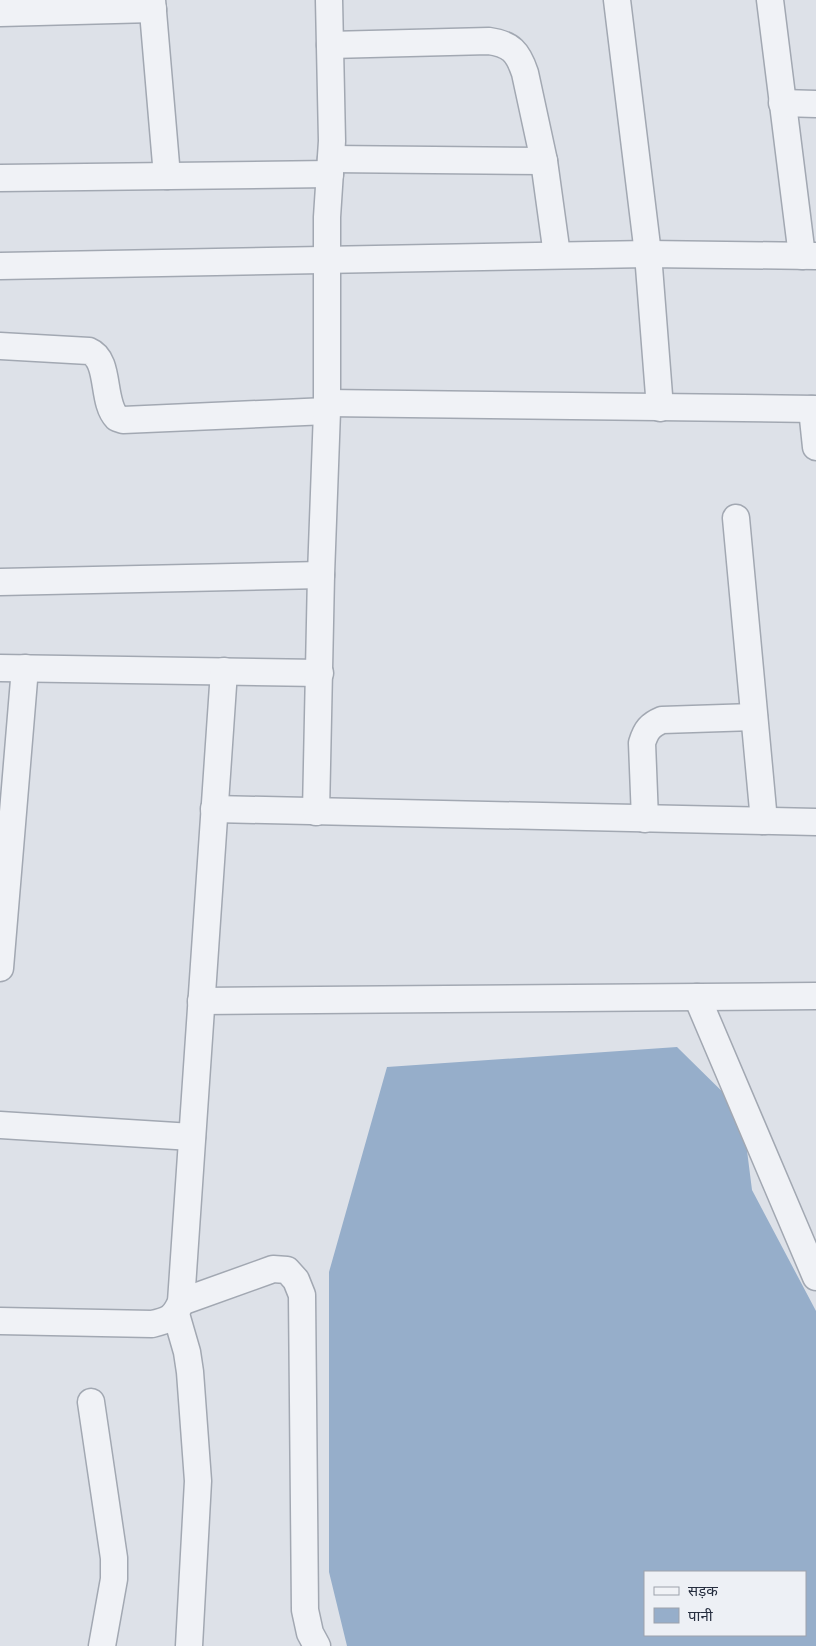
<svg xmlns="http://www.w3.org/2000/svg" width="816" height="1646" viewBox="0 0 816 1646" font-family="'Varela Round','Noto Sans Devanagari',sans-serif">
  <style>
    .water { fill: #96aeca; fill-rule: evenodd }
    .lines { fill: none; stroke-linecap: round; stroke-linejoin: round }
    .minor-casing { stroke: #a2a8b2; stroke-width: 29 }
    .minor { stroke: #f0f2f6; stroke-width: 26 }
  </style>
  <rect width="100%" height="100%" fill="#dde1e8"/>
  <path class="water" d="M677,1047L742,1111L752,1190L816,1311V1646H347L329,1572V1272L387,1067ZM645,1572H805V1635H645Z"/>
  <g class="lines">
    <defs>
      <g id="minor">
        <path d="M152,0L167,176"/>
        <path d="M617,0L648,254L660,408"/>
        <path d="M770,0L802,256"/>
        <path d="M0,13L153,9"/>
        <path d="M330,45L489,41C511,44 518,52 525,73L544,161L557,255"/>
        <path d="M782,103L816,104"/>
        <path d="M331,159L544,161"/>
        <path d="M0,178L330,174"/>
        <path d="M0,266L648,254L816,256"/>
        <path d="M0,346L89,351C111,360 101,402 117,418L123,420L327,411"/>
        <path d="M327,403L816,409"/>
        <path d="M812,409L816,447"/>
        <path d="M736,518L764,821"/>
        <path d="M0,582L321,575"/>
        <path d="M0,668L320,673"/>
        <path d="M214,809L816,822"/>
        <path d="M316,812L321,575L327,411V217L332,141L329,0"/>
        <path d="M645,819L642,743C646,730 650,725 662,720L754,717"/>
        <path d="M0,968L25,668"/>
        <path d="M697,997L816,1277"/>
        <path d="M201,1001L816,996"/>
        <path d="M0,1125L192,1137"/>
        <path d="M181,1302L273,1269L287,1270L296,1280L302,1295L305,1610L310,1633L317,1646"/>
        <path d="M176,1314L187,1352L190,1372L198,1481L189,1646"/>
        <path d="M0,1321L152,1324C169,1320 174,1318 181,1302L224,671"/>
        <path d="M91,1402L114,1558V1579L102,1646"/>
      </g>
    </defs>
    <use href="#minor" class="minor-casing"/>
    <use href="#minor" class="minor"/>
  </g>
  <rect x="644" y="1571" width="162" height="65" fill="#edf0f5" stroke="#9da2ac"/>
  <rect x="654" y="1587" width="25" height="8" fill="#f0f2f6" stroke="#9da2ac"/>
  <text x="688" y="1596" font-size="15" fill="#262e3f">सड़क</text>
  <rect x="654" y="1608" width="25" height="15" fill="#96aeca" stroke="#9da2ac"/>
  <text x="688" y="1621" font-size="15" fill="#262e3f">पानी</text>
</svg>
